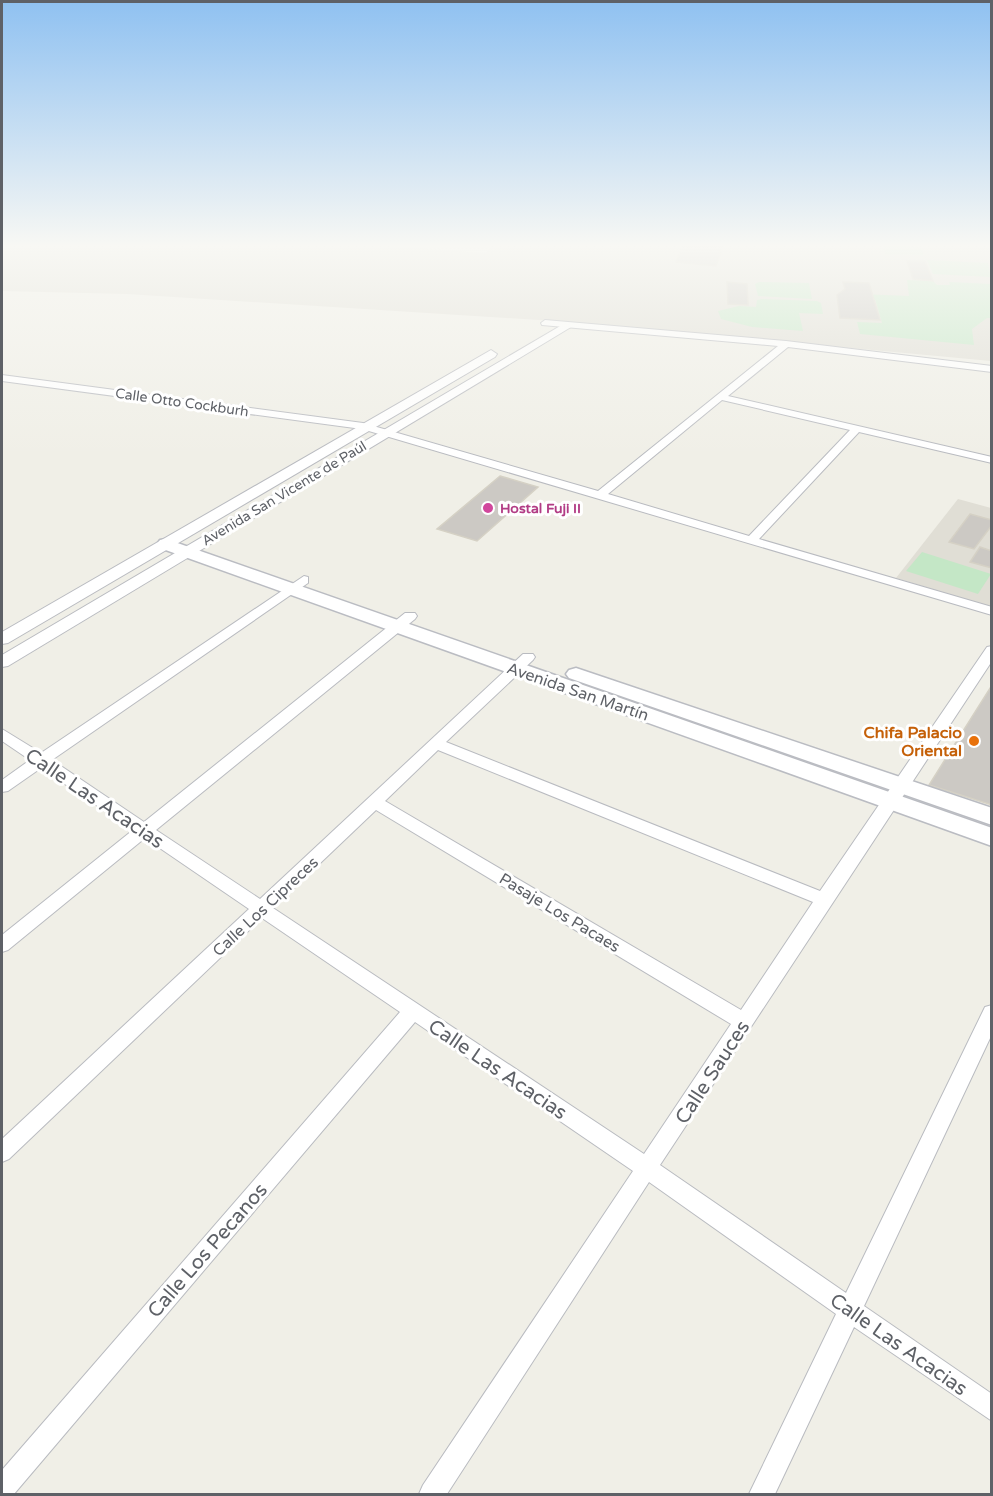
<svg xmlns="http://www.w3.org/2000/svg" width="993" height="1496" viewBox="0 0 993 1496" font-family="'Varela Round',sans-serif">
  <style>
    .education { fill: #e0ded5 }
    .green { fill: #c4e7c6 }
    .building { fill: #ccc9c4; stroke: #d5d1c5; stroke-width: 1.5 }
    .lines { fill: none; stroke-linecap: round; stroke-linejoin: round }
    .minor-casing { stroke: #b9bbc0; stroke-width: 2 }
    .tertiary-casing { stroke: #b9bbc0; stroke-width: 2 }
    .secondary-casing { stroke: #babcc2; stroke-width: 3 }
    .minor { fill: #fff; fill-rule: evenodd }
    .tertiary { fill: #fff; fill-rule: evenodd }
    .secondary { fill: #fff; fill-rule: evenodd }
    .hotel-dot { fill: #d1479c; stroke: #fff; stroke-width: 2 }
    .food-dot { fill: #e8710a; stroke: #fff; stroke-width: 2 }
    .labels { text-anchor: middle; stroke-width: 6; stroke-linejoin: round; paint-order: stroke }
    .far-street-label { font-size: 14px; fill: #5e6167; stroke: #fff }
    .far-hotel-label { font-size: 14px; font-weight: bold; fill: #b23c85; stroke: #fff; text-anchor: start }
    .street-label { font-size: 16px; fill: #5e6167; stroke: #fff }
    .food-label { font-size: 16px; font-weight: bold; fill: #c56008; stroke: #fff; text-anchor: end }
    .near-street-label { font-size: 20px; fill: #5e6167; stroke: #fff }
  </style>
  <rect width="100%" height="100%" fill="#f0efe7"/>
  <g class="education">
    <path d="M2,245H377L486,253L492,245H991V361L570,322L127,294L2,291Z"/>
    <path d="M958,499L991,508V607L896,578Z"/>
  </g>
  <g class="green">
    <path d="M883,245L920,247L924,255L885,254Z"/>
    <path d="M927,260L988,263L991,277L933,274Z"/>
    <path d="M907,280L933,281L937,285H950L949,282L991,284V318H987L972,329L974,345L860,334L857,322L882,323L875,299L860,297V294L909,296Z"/>
    <path d="M759,282L809,283L812,299L758,296L755,284Z"/>
    <path d="M762,299L817,301L821,303L823,314L799,313L803,331L752,327L721,319L718,311L739,306L756,307L757,300Z"/>
    <path d="M922,552L991,574L978,594L906,571Z"/>
  </g>
  <g class="building">
    <path d="M683,245H724L716,266L676,262Z"/>
    <path d="M907,261H925L933,281L913,279Z"/>
    <path d="M727,282L747,284L748,305L728,304Z"/>
    <path d="M843,282L869,283L880,320L840,318L837,295L845,289Z"/>
    <path d="M500,476L538,487L477,541L437,529Z"/>
    <path d="M970,514L992,520V525L974,549L949,542Z"/>
    <path d="M980,547L992,551V568L970,562Z"/>
    <path d="M992,685V805L929,785Z"/>
  </g>
  <g class="lines">
    <defs>
      <g id="minor">
        <path d="M545,320L786,341L992,366V372L788,347L728,396L992,457V463L859,432L759,539L992,607V615L362,429L2,381V375L363,423L598,491L778,346L542,325L541,323ZM722,400L850,430L749,536L608,494Z"/>
        <path d="M304,576L308,577V583L52,760L144,822L405,613H415L417,616L415,619L156,830L260,899L523,654H533L535,657L533,660L446,742L820,891L987,647L992,646V661L660,1165L846,1293L985,1007L992,1005V1034L864,1306L992,1394V1421L854,1327L775,1494H749L836,1314L649,1182L447,1494H419L423,1485L633,1171L415,1022L14,1494H2V1470L400,1012L262,918L9,1159L2,1162V1139L249,909L145,838L8,950L2,952V935L133,830L41,768L8,791L2,792V780L30,760L2,741V729L41,753ZM438,750L813,902L741,1010L385,801ZM376,810L731,1024L644,1154L273,908Z"/>
      </g>
      <g id="tertiary">
        <path d="M567,322L573,325L571,327L8,666L2,667V655Z"/>
        <path d="M491,350L497,354L495,357L8,643L2,644V632Z"/>
      </g>
      <g id="secondary">
        <path d="M166,539L992,828V846L160,548L157,544L160,540Z"/>
        <path d="M576,668L992,808V825L569,678L566,674L569,670Z"/>
      </g>
    </defs>
    <use href="#minor" class="minor-casing"/>
    <use href="#tertiary" class="tertiary-casing"/>
    <use href="#secondary" class="secondary-casing"/>
    <use href="#minor" class="minor"/>
    <use href="#tertiary" class="tertiary"/>
    <use href="#secondary" class="secondary"/>
  </g>
  <linearGradient id="sky" x2="0" y2="1"><stop stop-color="#8fc1f1"/><stop offset="0.54" stop-color="#f8f8f4"/><stop offset="1" stop-color="#f8f8f4" stop-opacity="0"/></linearGradient>
  <rect width="993" height="455" fill="url(#sky)"/>
  <circle class="hotel-dot" cx="488" cy="508" r="6"/>
  <circle class="food-dot" cx="974" cy="741" r="6"/>
  <g class="labels">
    <g class="far-street-label">
      <text transform="translate(182 402) rotate(8)" y="5">Calle Otto Cockburh</text>
      <text transform="translate(284 493) rotate(-31)" y="5">Avenida San Vicente de Paúl</text>
    </g>
    <g class="far-hotel-label">
      <text x="500" y="513">Hostal Fuji II</text>
    </g>
    <g class="street-label">
      <text transform="translate(578 691) rotate(19)" y="6">Avenida San Martín</text>
      <text transform="translate(265 906) rotate(-43)" y="6">Calle Los Cipreces</text>
      <text transform="translate(560 912) rotate(31)" y="6">Pasaje Los Pacaes</text>
    </g>
    <g class="food-label">
      <text x="962" y="738">Chifa Palacio<tspan x="962" dy="18">Oriental</tspan></text>
    </g>
    <g class="near-street-label">
      <text transform="translate(95 798) rotate(34)" y="7">Calle Las Acacias</text>
      <text transform="translate(498 1069) rotate(34)" y="7">Calle Las Acacias</text>
      <text transform="translate(712 1072) rotate(-57)" y="7">Calle Sauces</text>
      <text transform="translate(207 1250) rotate(-49)" y="7">Calle Los Pecanos</text>
      <text transform="translate(899 1344) rotate(35)" y="7">Calle Las Acacias</text>
    </g>
  </g>
  <rect width="993" height="1496" fill="none" stroke="#5e6167" stroke-width="6"/>
</svg>
